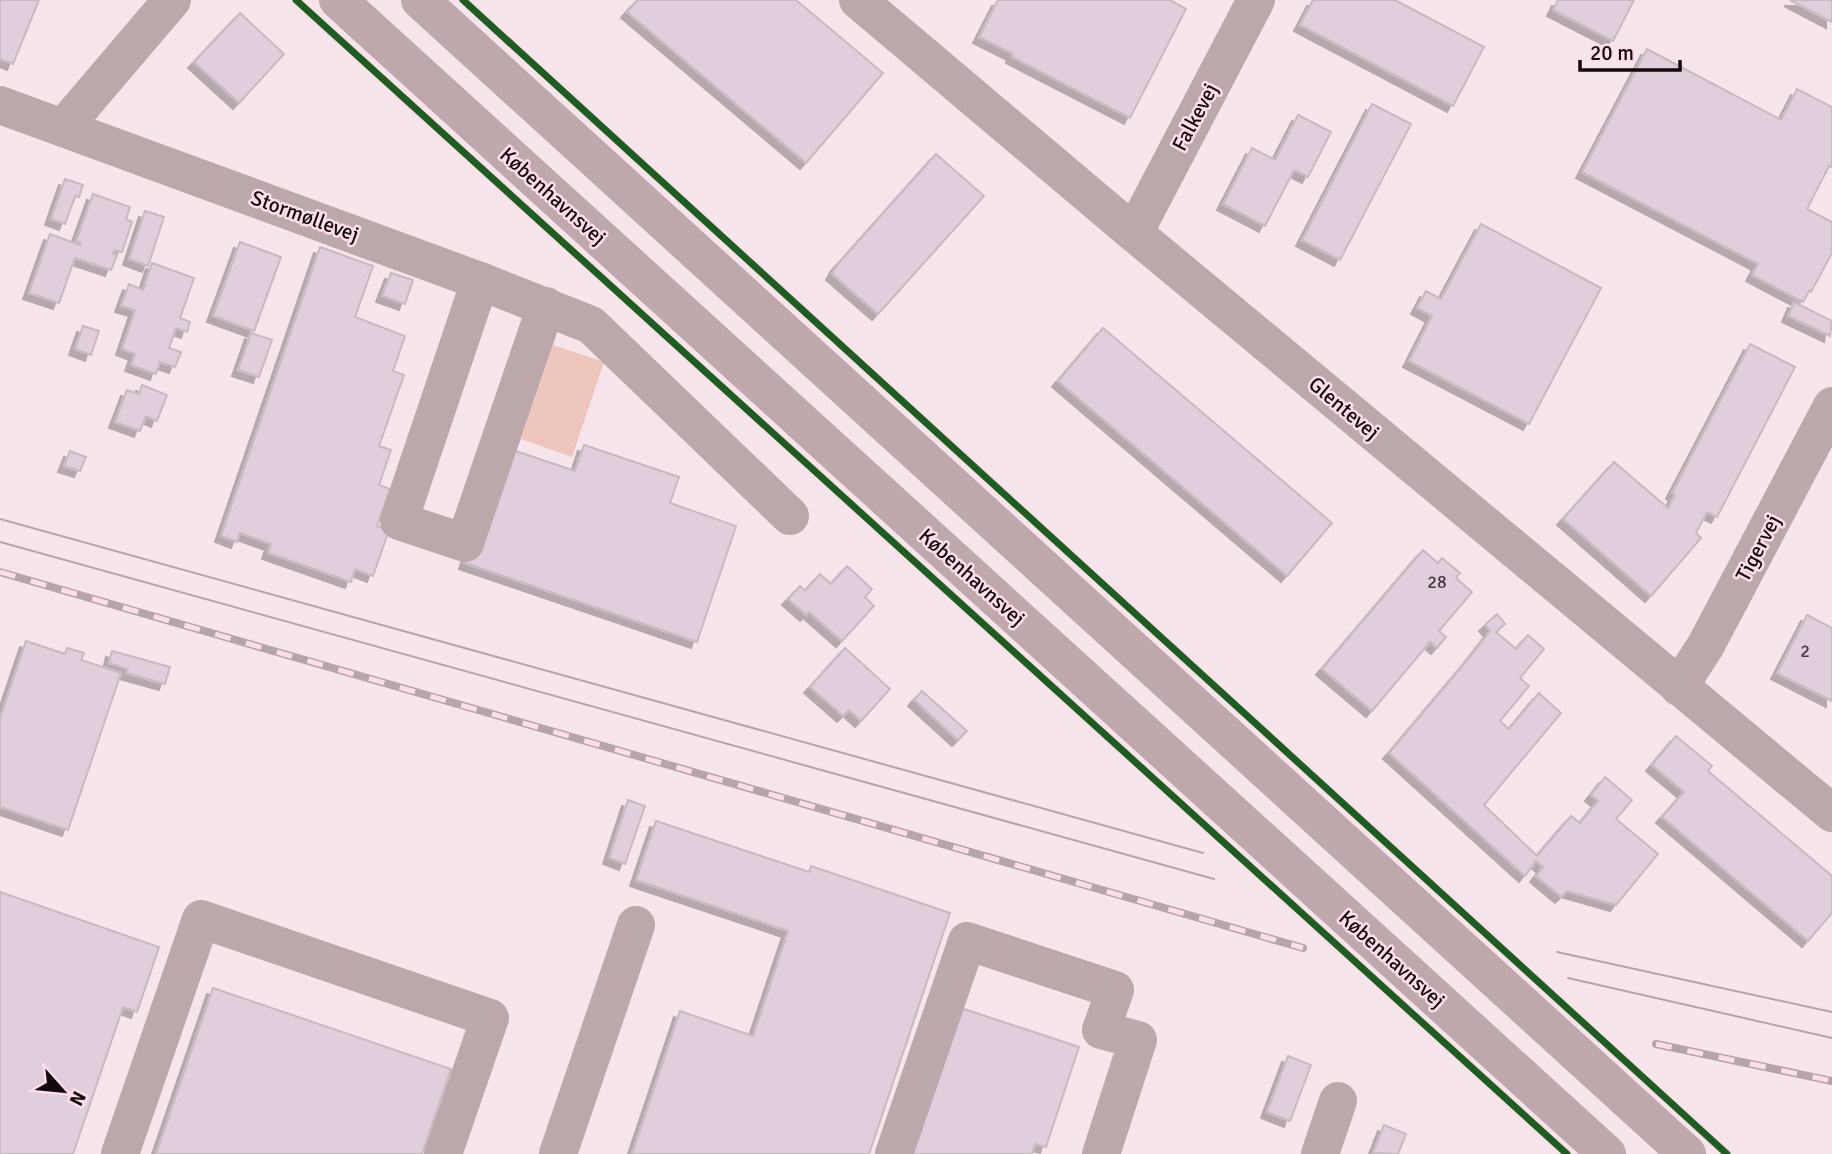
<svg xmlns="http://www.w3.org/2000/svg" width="1832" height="1154" viewBox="0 0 1832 1154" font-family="Signika,sans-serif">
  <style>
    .green { fill: #efc6bc }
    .building { fill: #e1cedc; stroke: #c6bac1; stroke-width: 2; filter: url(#shadow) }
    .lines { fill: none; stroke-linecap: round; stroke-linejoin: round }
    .minor { stroke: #bca8aa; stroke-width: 38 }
    .major { stroke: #bfa8ab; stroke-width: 38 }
    .tram { stroke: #b5a5a9; stroke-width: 2 }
    .rail-casing { stroke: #b5a5a9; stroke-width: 8 }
    .rail { stroke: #feddea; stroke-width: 5; stroke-dasharray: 16; stroke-linecap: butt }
    .cycleway-casing { stroke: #feddea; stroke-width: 11 }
    .cycleway { stroke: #1b5e20; stroke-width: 7 }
    .labels { text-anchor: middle; stroke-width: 5; stroke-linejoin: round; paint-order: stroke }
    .number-label { font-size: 18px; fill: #463a41 }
    .street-label { font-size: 21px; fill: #13090d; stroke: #feddea }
  </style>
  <defs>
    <filter id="shadow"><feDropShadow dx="-6" dy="6" stdDeviation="0" flood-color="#0004"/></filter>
  </defs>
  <rect width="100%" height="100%" fill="#f6e5eb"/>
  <path class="green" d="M553,345L604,362L572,457L521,439Z"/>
  <g class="building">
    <path d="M0,0H39L13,64L0,59Z"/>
    <path d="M637,0H796L883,73L806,163L627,12Z"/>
    <path d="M998,0H1170L1186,9L1130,118L1012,57L1013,54L979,37Z"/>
    <path d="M1313,0H1395L1484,47L1453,106L1300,25Z"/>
    <path d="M1558,0H1634L1613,41L1553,10Z"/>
    <path d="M1790,0H1832V22Z"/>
    <path d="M240,13L284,54L239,103L194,62Z"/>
    <path d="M1647,49L1781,120L1797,89L1832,107V167L1829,166L1807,209L1832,222V253L1811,292L1809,291L1803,302L1752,275L1758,264L1582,172Z"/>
    <path d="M1372,104L1411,124L1340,260L1302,240Z"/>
    <path d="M1298,115L1331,132L1308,177L1294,170L1265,226L1223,204L1252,148L1275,160Z"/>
    <path d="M936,154L984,196L878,314L832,274L837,265Z"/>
    <path d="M65,179L83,185L79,197L75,196L65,224L51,219Z"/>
    <path d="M93,194L130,207L126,219L132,222L122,252L115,250L113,254L117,255L111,270L75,258L59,303L29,293L50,234L80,245V242L76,241Z"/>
    <path d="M145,211L164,217L148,266L129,259Z"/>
    <path d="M1481,224L1601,288L1529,424L1409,361L1432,316L1417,308L1426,291L1441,299Z"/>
    <path d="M240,242L281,257L254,331L213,316Z"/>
    <path d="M320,247L373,266L355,317L405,336L393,371L404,375L379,446L391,450L379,485L390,489L377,526L389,530L373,576L355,569L351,582L268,553L271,544L240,533L237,542L221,536Z"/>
    <path d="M152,263L194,278L180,318L190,322L187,332L176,328L169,348L181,352L175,367L160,362L156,374L131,365L135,354L122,349L135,310L121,306L129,284L143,290Z"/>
    <path d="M391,273L413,280L405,304L382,296Z"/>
    <path d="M1794,302L1832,321L1830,336L1788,316Z"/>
    <path d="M83,326L99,331L91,355L75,349Z"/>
    <path d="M1103,328L1332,523L1287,576L1058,381Z"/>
    <path d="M251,333L272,340L259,377L238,370Z"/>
    <path d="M1750,344L1795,367L1717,517L1707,512L1696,533L1701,538L1651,596L1563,519L1614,462L1668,508L1675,495L1672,493Z"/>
    <path d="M142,385L167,395L157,421L146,416L140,431L115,422L127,390L139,394Z"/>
    <path d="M584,445L679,477L670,503L736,526L697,642L465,563L504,447L575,471Z"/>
    <path d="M70,451L86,457L80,471L64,466Z"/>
    <path d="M1423,550L1438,563L1442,558L1460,573L1456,578L1472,592L1439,631L1446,637L1437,648L1430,642L1372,711L1322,669Z"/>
    <path d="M847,566L872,589L865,597L874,606L842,641L809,612L806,615L788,599L800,586L805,591L820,574L831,584Z"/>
    <path d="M1497,614L1505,624L1496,632L1516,649L1528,635L1544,649L1520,678L1529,686L1500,721L1509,729L1539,693L1561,713L1484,805L1537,856L1571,816L1580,823L1598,801L1591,795L1605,777L1632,800L1616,819L1658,854L1616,905L1567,891L1561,897L1536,876L1543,867L1536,861L1525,876L1389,753L1469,658L1490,631L1485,625Z"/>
    <path d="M1807,615L1832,628V701L1777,673Z"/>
    <path d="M26,641L65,654L67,648L84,653L81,660L121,673L68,830L0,807V718Z"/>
    <path d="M845,648L890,689L861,721L849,710L843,716L810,687Z"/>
    <path d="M112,651L170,667L165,684L126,673L128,669L109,663Z"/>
    <path d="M922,691L967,731L958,740L914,700Z"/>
    <path d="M1676,736L1712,766L1708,771L1832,876V913L1808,941L1662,817L1684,792L1652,765Z"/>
    <path d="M628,800L645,806L625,864L609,858Z"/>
    <path d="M656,821L809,872L811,866L950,913L869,1154H632L680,1011L753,1036L788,931L636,880Z"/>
    <path d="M0,892L159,947L137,1012L123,1007L73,1154H0Z"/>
    <path d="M213,988L451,1069L422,1154H156Z"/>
    <path d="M955,1006L1079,1047L1046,1147L1035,1144L1032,1154H910Z"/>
    <path d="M1288,1056L1311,1065L1290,1121L1267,1112Z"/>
    <path d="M1384,1125L1406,1134L1398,1154L1373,1153Z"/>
  </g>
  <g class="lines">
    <g class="minor">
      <path d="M858,0L1134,233L1832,813"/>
      <path d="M0,105L63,128L172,0"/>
      <path d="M63,128L480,281L591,325L790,516"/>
      <path d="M1134,233L1256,0"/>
      <path d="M480,281L399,521L465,543L546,306"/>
      <path d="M1679,687L1706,645L1832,406"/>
      <path d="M120,1154L201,919L490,1018L443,1154"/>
      <path d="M558,1154L636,925"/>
      <path d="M894,1154L967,941L1115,990L1101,1030L1138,1040L1101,1154"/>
      <path d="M1320,1154L1338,1101"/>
    </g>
    <g class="major">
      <path d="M338,0L1607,1154"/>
      <path d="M420,0L1687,1154"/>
    </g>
    <g class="tram">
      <path d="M0,519L1203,853"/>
      <path d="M0,542L1214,879"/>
      <path d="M1557,952L1832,1012"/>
      <path d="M1568,978L1832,1038"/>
    </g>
    <defs>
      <g id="rail">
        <path d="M0,572L1303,948"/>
        <path d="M1656,1044L1832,1081"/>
      </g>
    </defs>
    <use href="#rail" class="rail-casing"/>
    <use href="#rail" class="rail"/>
    <defs>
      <g id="cycleway">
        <path d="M296,0L1567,1154"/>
        <path d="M463,0L1727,1154"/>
      </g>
    </defs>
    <use href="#cycleway" class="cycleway-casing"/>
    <use href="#cycleway" class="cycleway"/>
  </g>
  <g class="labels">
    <g class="number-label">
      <text x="1437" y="588">28</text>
      <text x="1805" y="657">2</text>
    </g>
    <g class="street-label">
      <text transform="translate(1195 117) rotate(-62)" y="7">Falkevej</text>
      <text transform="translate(553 196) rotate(42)" y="7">Københavnsvej</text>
      <text transform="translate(305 216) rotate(20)" y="7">Stormøllevej</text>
      <text transform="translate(1344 408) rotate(40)" y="7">Glentevej</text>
      <text transform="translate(1758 548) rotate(-62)" y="7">Tigervej</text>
      <text transform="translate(972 577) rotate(42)" y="7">Københavnsvej</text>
      <text transform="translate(1392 959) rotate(42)" y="7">Københavnsvej</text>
    </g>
  </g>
  <g transform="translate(63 1091) rotate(117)" stroke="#feddea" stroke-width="5" paint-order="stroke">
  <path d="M0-5L12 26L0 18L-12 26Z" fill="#13090d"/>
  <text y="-10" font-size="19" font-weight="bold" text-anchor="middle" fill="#13090d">N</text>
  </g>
  <path d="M1580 60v10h100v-10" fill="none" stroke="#13090d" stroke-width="3.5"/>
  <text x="1590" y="60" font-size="21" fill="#13090d" stroke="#feddea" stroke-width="5" paint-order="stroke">20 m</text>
</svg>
